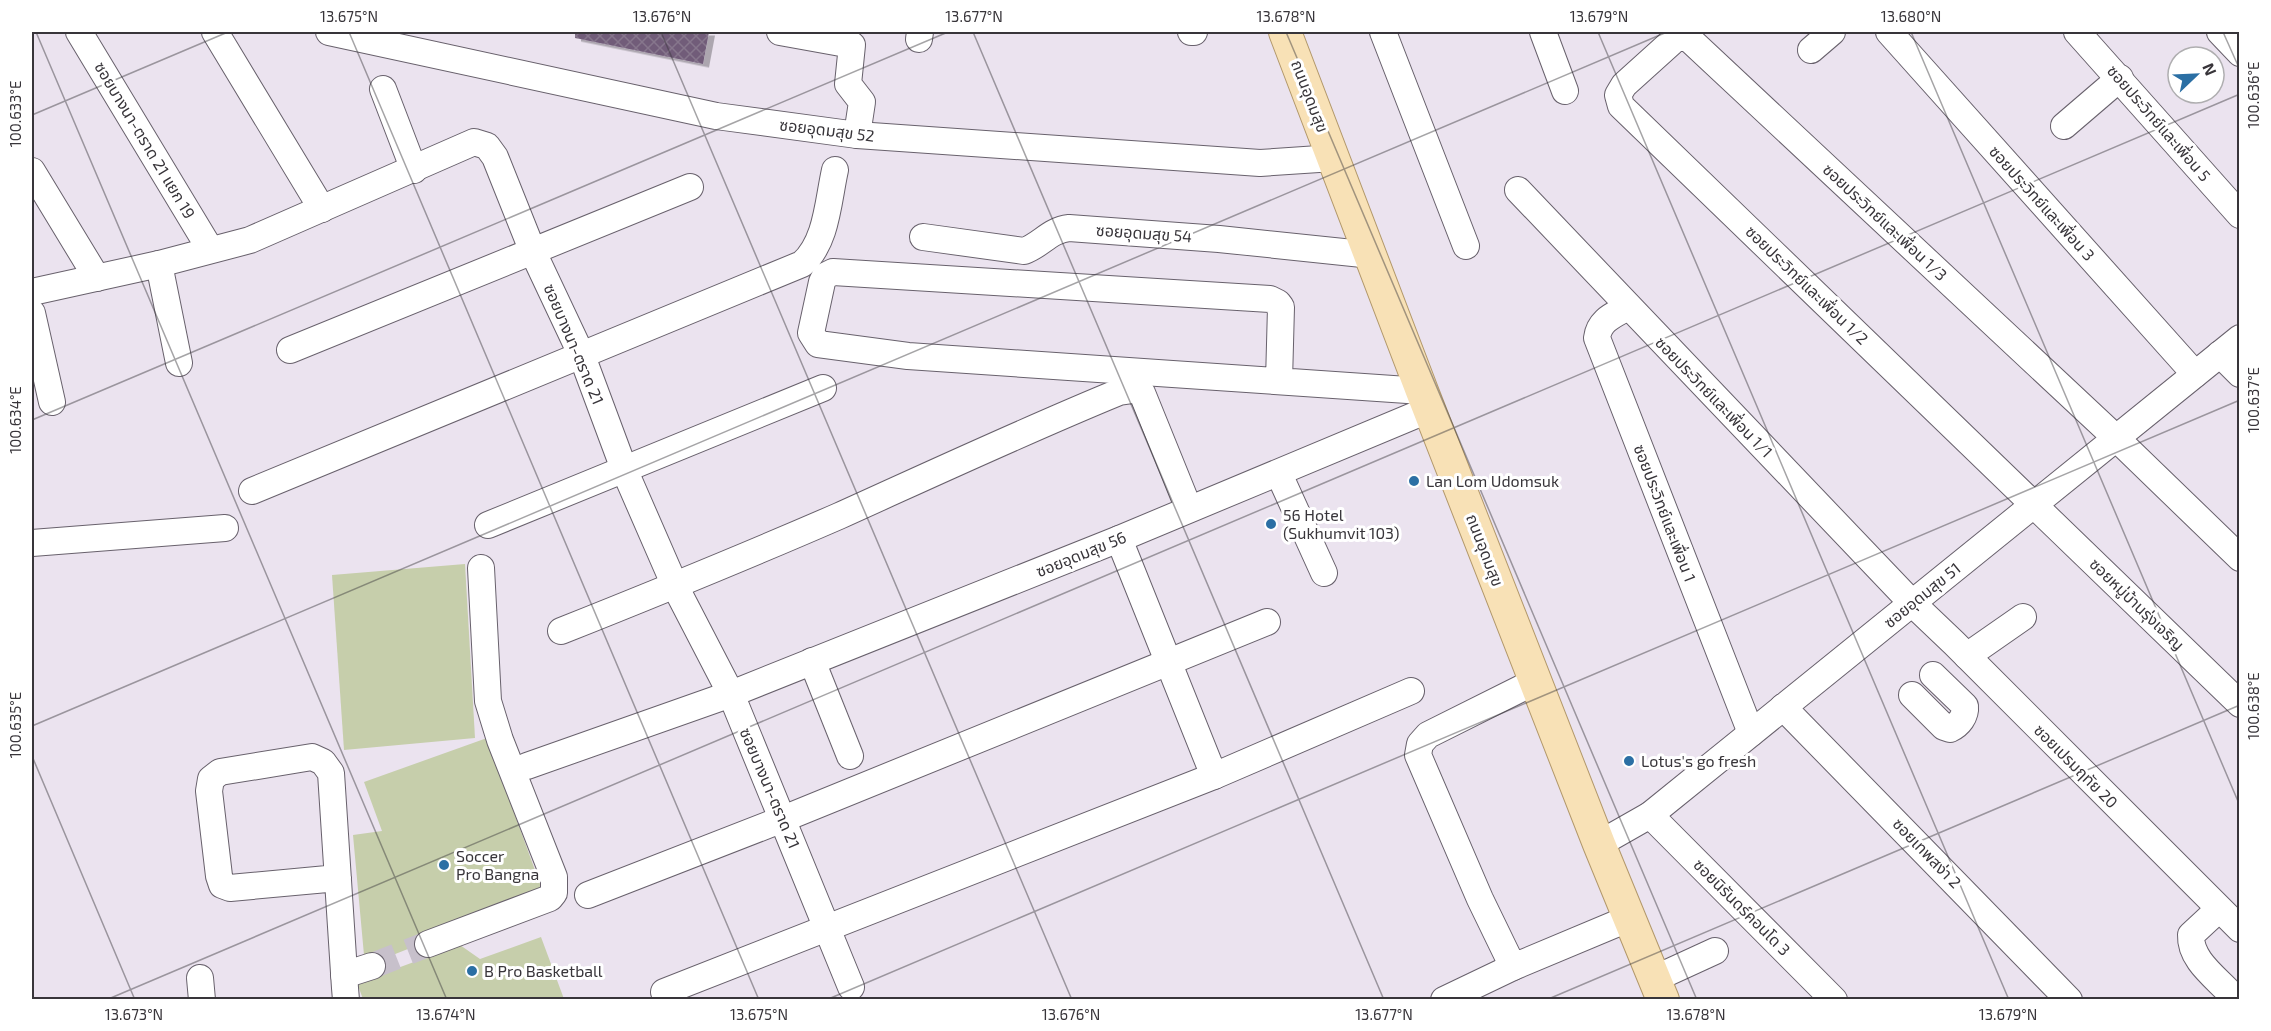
<svg xmlns="http://www.w3.org/2000/svg" width="2271" height="1031" viewBox="0 0 2271 1031" font-family="'Exo 2','Noto Sans Thai',sans-serif">
  <style>
    .garden { fill: #c6ceab }
    .building { fill: url(#building-cross-hatch); filter: url(#shadow) }
    .lines { fill: none; stroke-linecap: round; stroke-linejoin: round }
    .minor-tunnel { stroke: #c7c0cb; stroke-width: 26; stroke-dasharray: 26 13; stroke-linecap: butt }
    .minor-casing { stroke: #68616c; stroke-width: 28 }
    .major-casing { stroke: #b2986b; stroke-width: 34 }
    .minor { stroke: #fff; stroke-width: 26 }
    .major { stroke: #f8e1b6; stroke-width: 32 }
    .ticks { fill: none; stroke: #38353a; stroke-width: 1.5; stroke-opacity: 0.45 }
    .poi-dot { fill: #2b6fa4; stroke: #fff; stroke-width: 2 }
    .labels { text-anchor: middle; stroke-width: 6; stroke-linejoin: round; paint-order: stroke }
    .street-label { font-size: 16px; fill: #38353a; stroke: #fff }
    .poi-label { font-size: 16px; fill: #38353a; stroke: #fff; text-anchor: start }
    .neatline { fill: none; stroke: #38353a; stroke-width: 2 }
    .ticks-label { font-size: 15px; text-anchor: middle; fill: #38353a }
  </style>
  <defs>
    <pattern id="building-cross-hatch" width="8" height="8" patternUnits="userSpaceOnUse" patternTransform="scale(1.5)"><rect width="8" height="8" fill="#715c79"/><path d="M0 0l8 8M0 8l8-8" fill="none" stroke="#86768c"/></pattern>
    <filter id="shadow"><feDropShadow dx="6" dy="3.5" stdDeviation="0" flood-color="#0004"/></filter>
  </defs>
  <rect width="100%" height="100%" fill="#ebe3ef"/>
  <g class="garden">
    <path d="M465,564L475,738L344,750L332,575Z"/>
    <path d="M487,738L544,895L365,966L353,835L382,831L364,782Z"/>
    <path d="M541,937L564,999H363L357,983L460,945L480,959Z"/>
  </g>
  <path class="building" d="M575,32H709L703,64L575,38Z"/>
  <g class="lines">
    <path class="minor-tunnel" d="M372,966L428,944"/>
    <defs>
      <g id="minor">
        <path d="M79,32L210,249"/>
        <path d="M215,32L322,209"/>
        <path d="M329,32L716,116L857,135L1260,163L1334,158"/>
        <path d="M780,32L852,45L848,84L862,102L857,135"/>
        <path d="M1191,32H1194"/>
        <path d="M1383,32L1466,246"/>
        <path d="M1543,32L1565,91"/>
        <path d="M1889,32L2195,374"/>
        <path d="M2077,32L2240,215"/>
        <path d="M2220,32L2240,53"/>
        <path d="M919,39L920,32"/>
        <path d="M1811,50L1832,32"/>
        <path d="M383,89L414,170"/>
        <path d="M2064,126L2120,78"/>
        <path d="M32,171L97,278"/>
        <path d="M1518,190L1912,603L1954,643L2240,929"/>
        <path d="M923,237L1024,251C1041,245 1050,230 1069,228L1219,239L1372,255"/>
        <path d="M159,264L179,363"/>
        <path d="M32,292L159,264L250,240L474,142L487,146L495,157L533,252L582,356L624,469L675,586L731,694L851,987"/>
        <path d="M1628,307C1614,315 1599,320 1597,338L1751,733"/>
        <path d="M32,313L52,402"/>
        <path d="M290,350L690,187"/>
        <path d="M2220,354L2240,374"/>
        <path d="M1279,381L1281,307L1278,303L1270,299L833,272L825,276L822,282L811,333L818,344L908,356L1422,391"/>
        <path d="M1279,474L1324,573"/>
        <path d="M252,491L802,264C827,242 828,201 835,170"/>
        <path d="M488,525L823,388"/>
        <path d="M1119,539L1214,776L1411,691"/>
        <path d="M32,543L225,528"/>
        <path d="M2240,558L2116,438L1687,37L1675,39L1624,85L1618,95L1621,106L2240,704"/>
        <path d="M561,631C654,594 747,556 839,516C932,474 1024,431 1119,392L1133,390L1142,393L1189,509"/>
        <path d="M1967,656L2023,617"/>
        <path d="M812,661L850,756"/>
        <path d="M1536,681L1428,735L1420,744L1418,755L1480,899L1513,967L1630,918"/>
        <path d="M1912,695L1944,727L1950,729C1959,725 1966,716 1965,706L1933,675"/>
        <path d="M1783,707L2069,1000"/>
        <path d="M527,766L731,694L1119,539L1430,409"/>
        <path d="M1650,815L1834,1000"/>
        <path d="M1599,844L1650,815L2240,338"/>
        <path d="M338,878L230,888L222,885L219,876L209,791L211,779L220,772L312,757L323,762L331,773L345,988L346,1000"/>
        <path d="M588,895L783,819L1267,622"/>
        <path d="M2219,909L2191,935C2190,959 2214,976 2229,992"/>
        <path d="M428,944L550,898L554,893V877L500,740L488,701L481,568"/>
        <path d="M344,975L372,966"/>
        <path d="M200,978L202,1000"/>
        <path d="M1654,979L1715,951"/>
        <path d="M664,992L1214,776"/>
        <path d="M1444,1000L1513,967"/>
      </g>
      <path id="major" d="M1285,32L1422,391L1599,844L1663,1000"/>
    </defs>
    <use href="#minor" class="minor-casing"/>
    <use href="#major" class="major-casing"/>
    <use href="#minor" class="minor"/>
    <use href="#major" class="major"/>
  </g>
  <path class="ticks" d="M36,32L447,1000M349,32L759,1000M661,32L1072,1000M973,32L1384,1000M1286,32L1697,1000M1598,32L2009,1000M1911,32L2240,806M2223,32L2240,70M32,115L228,32M32,420L948,32M32,726L1667,32M32,756L135,1000M106,1000L2240,94M826,1000L2240,400M1546,1000L2240,705"/>
  <g class="poi-dot">
    <circle cx="1414" cy="481" r="6"/>
    <circle cx="1271" cy="524" r="6"/>
    <circle cx="1629" cy="761" r="6"/>
    <circle cx="444" cy="865" r="6"/>
    <circle cx="472" cy="971" r="6"/>
  </g>
  <g class="labels">
    <g class="street-label">
      <text transform="translate(1310 96) rotate(69)" y="6">ถนนอุดมสุข</text>
      <text transform="translate(2159 123) rotate(49)" y="6">ซอยประวิทย์และเพื่อน 5</text>
      <text transform="translate(827 130) rotate(7)" y="6">ซอยอุดมสุข 52</text>
      <text transform="translate(145 140) rotate(59)" y="6">ซอยบางนา-ตราด 21 แยก 19</text>
      <text transform="translate(2042 203) rotate(48)" y="6">ซอยประวิทย์และเพื่อน 3</text>
      <text transform="translate(1885 222) rotate(43)" y="6">ซอยประวิทย์และเพื่อน 1/3</text>
      <text transform="translate(1144 233) rotate(4)" y="6">ซอยอุดมสุข 54</text>
      <text transform="translate(1807 285) rotate(44)" y="6">ซอยประวิทย์และเพื่อน 1/2</text>
      <text transform="translate(574 344) rotate(67)" y="6">ซอยบางนา-ตราด 21</text>
      <text transform="translate(1714 397) rotate(46)" y="6">ซอยประวิทย์และเพื่อน 1/1</text>
      <text transform="translate(1665 513) rotate(69)" y="6">ซอยประวิทย์และเพื่อน 1</text>
      <text transform="translate(1485 550) rotate(69)" y="6">ถนนอุดมสุข</text>
      <text transform="translate(1081 554) rotate(-22)" y="6">ซอยอุดมสุข 56</text>
      <text transform="translate(1922 595) rotate(-39)" y="6">ซอยอุดมสุข 51</text>
      <text transform="translate(2137 604) rotate(44)" y="6">ซอยหมู่บ้านรุ่งเจริญ</text>
      <text transform="translate(2076 766) rotate(45)" y="6">ซอยเปรมฤทัย 20</text>
      <text transform="translate(770 788) rotate(67)" y="6">ซอยบางนา-ตราด 21</text>
      <text transform="translate(1927 853) rotate(46)" y="6">ซอยเทพสง่า 2</text>
      <text transform="translate(1742 907) rotate(45)" y="6">ซอยนิรันดร์คอนโด 3</text>
    </g>
    <g class="poi-label">
      <text x="1426" y="487">Lan Lom Udomsuk</text>
      <text x="1283" y="521">56 Hotel<tspan x="1283" dy="18">(Sukhumvit 103)</tspan></text>
      <text x="1641" y="767">Lotus's go fresh</text>
      <text x="456" y="862">Soccer<tspan x="456" dy="18">Pro Bangna</tspan></text>
      <text x="484" y="977">B Pro Basketball</text>
    </g>
  </g>
  <rect width="2271" height="1031" fill="none" stroke="#ffffff" stroke-width="66"/>
  <g transform="translate(2196 75) rotate(67)"><circle r="28" fill="#ffffff" stroke="#afaeb0" stroke-width="1.5"/>
  <path d="M0-4.5L10 22L0 15L-10 22Z" fill="#2b6fa4"/>
  <text y="-9" font-size="16" font-weight="bold" text-anchor="middle" fill="#38353a">N</text>
  </g>
  <rect x="33" y="33" width="2205" height="965" class="neatline"/>
  <g class="ticks-label">
    <text x="349" y="22">13.675°N</text>
    <text x="662" y="22">13.676°N</text>
    <text x="974" y="22">13.677°N</text>
    <text x="1286" y="22">13.678°N</text>
    <text x="1599" y="22">13.679°N</text>
    <text x="1911" y="22">13.680°N</text>
    <text transform="translate(2254 95) rotate(-90)" y="5">100.636°E</text>
    <text transform="translate(16 114) rotate(-90)" y="5">100.633°E</text>
    <text transform="translate(2254 400) rotate(-90)" y="5">100.637°E</text>
    <text transform="translate(16 420) rotate(-90)" y="5">100.634°E</text>
    <text transform="translate(2254 706) rotate(-90)" y="5">100.638°E</text>
    <text transform="translate(16 725) rotate(-90)" y="5">100.635°E</text>
    <text x="134" y="1020">13.673°N</text>
    <text x="446" y="1020">13.674°N</text>
    <text x="759" y="1020">13.675°N</text>
    <text x="1071" y="1020">13.676°N</text>
    <text x="1384" y="1020">13.677°N</text>
    <text x="1696" y="1020">13.678°N</text>
    <text x="2008" y="1020">13.679°N</text>
  </g>
</svg>
